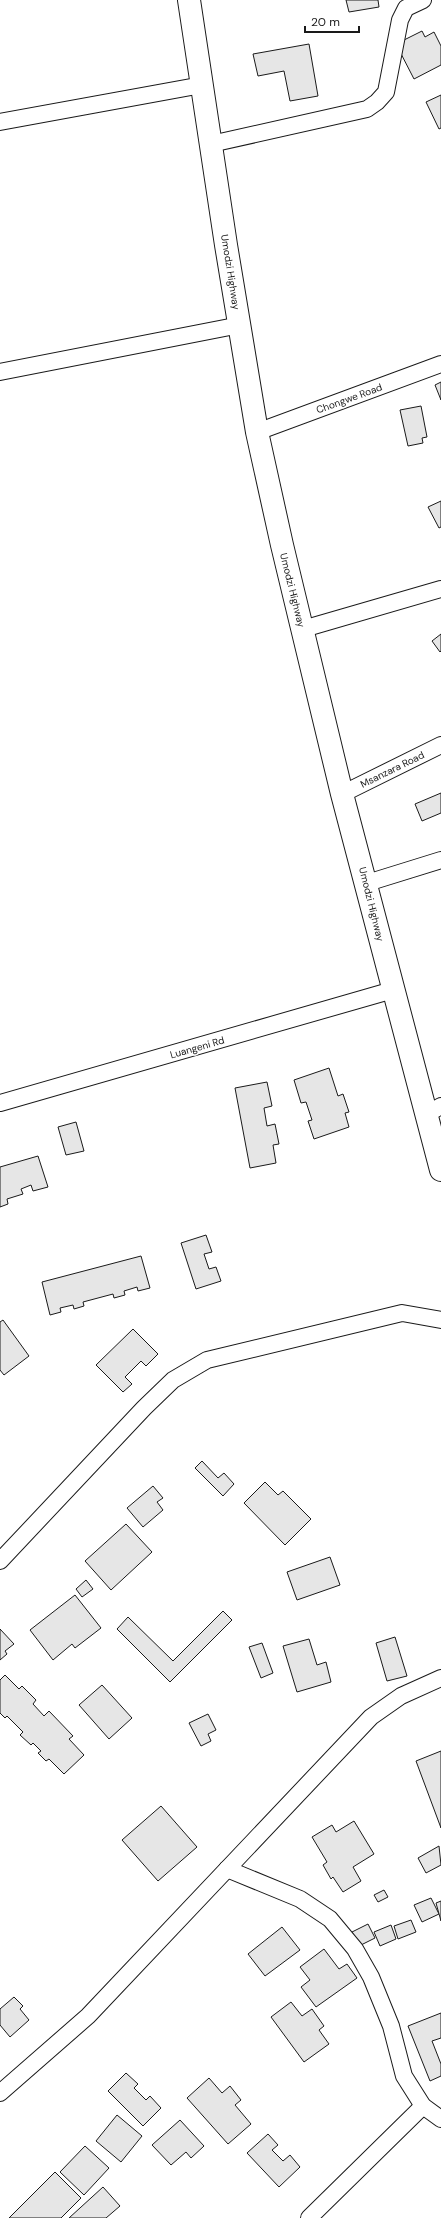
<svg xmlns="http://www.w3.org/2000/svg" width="441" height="2218" viewBox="0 0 441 2218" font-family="'DM Sans',sans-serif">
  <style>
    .building { fill: #e6e6e6; stroke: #1a1a1a }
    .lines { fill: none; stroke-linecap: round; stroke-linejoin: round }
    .minor-casing { stroke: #1a1a1a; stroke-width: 18 }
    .trunk-casing { stroke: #1a1a1a; stroke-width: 24 }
    .minor { stroke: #fff; stroke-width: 16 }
    .trunk { stroke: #fff; stroke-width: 22 }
    .labels { text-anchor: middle; stroke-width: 3; stroke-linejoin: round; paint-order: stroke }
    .street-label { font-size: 10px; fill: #1a1a1a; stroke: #fff }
  </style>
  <rect width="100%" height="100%" fill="#fff"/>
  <g class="building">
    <path d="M346,0H378L379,7L349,12Z"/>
    <path d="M422,31L425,37L434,32L441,46V65L414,79L396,44Z"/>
    <path d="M309,44L318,96L290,101L284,71L258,76L253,54Z"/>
    <path d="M441,95V128L439,129L426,102Z"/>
    <path d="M441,382V400L435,385Z"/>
    <path d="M421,406L427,437L422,438L423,443L408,446L400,410Z"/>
    <path d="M441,501V527L439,528L428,507Z"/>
    <path d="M441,634V651L440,652L432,641Z"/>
    <path d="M441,793V813L422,821L415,804Z"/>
    <path d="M329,1068L338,1096L343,1094L349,1112L345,1113L349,1127L314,1139L308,1121L312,1120L306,1102L301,1103L294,1080Z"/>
    <path d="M267,1082L272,1106L264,1108L267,1126L275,1124L279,1144L273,1145L276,1163L250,1168L235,1088Z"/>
    <path d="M76,1122L84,1151L66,1155L58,1127Z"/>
    <path d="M38,1156L48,1187L33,1191L31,1185L21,1189L23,1194L7,1199L8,1204L0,1207V1167Z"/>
    <path d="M206,1235L212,1252L204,1254L209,1269L216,1267L221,1281L196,1289L181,1243Z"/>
    <path d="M141,1256L150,1288L138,1291L137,1287L124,1291L125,1295L114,1298L113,1294L83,1302L84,1306L74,1309L73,1305L60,1308L61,1312L50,1315L42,1282Z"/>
    <path d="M3,1320L29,1356L4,1375L0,1370V1322Z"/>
    <path d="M133,1329L158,1354L146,1366L141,1361L125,1377L132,1384L123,1392L96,1365Z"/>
    <path d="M202,1461L218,1478L224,1473L234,1484L223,1496L195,1468Z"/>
    <path d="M265,1482L278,1495L283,1491L311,1519L285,1545L244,1503Z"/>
    <path d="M153,1486L163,1498L157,1502L163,1510L143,1527L127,1508Z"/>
    <path d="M126,1524L152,1552L111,1590L85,1561Z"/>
    <path d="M330,1557L340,1585L297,1600L287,1572Z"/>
    <path d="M86,1580L93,1589L82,1597L76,1589Z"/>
    <path d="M75,1595L101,1628L75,1648L72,1644L53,1660L30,1630Z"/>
    <path d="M223,1611L232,1620L170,1682L117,1629L128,1617L173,1661Z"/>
    <path d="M0,1629L14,1644L5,1651L7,1654L0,1660Z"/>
    <path d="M395,1637L407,1676L387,1681L376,1643Z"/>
    <path d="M309,1639L317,1665L326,1662L331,1682L297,1692L283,1646Z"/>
    <path d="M262,1643L273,1673L261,1678L249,1647Z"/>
    <path d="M5,1675L19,1689L22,1686L36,1700L33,1704L44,1716L49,1711L73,1736L69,1739L84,1755L64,1774L49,1759L46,1761L38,1753L41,1751L33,1743L31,1745L20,1735L23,1732L7,1716L5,1718L0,1713V1680Z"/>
    <path d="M102,1685L132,1718L109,1739L79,1705Z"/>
    <path d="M208,1714L216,1730L208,1734L211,1741L201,1746L189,1723Z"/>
    <path d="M441,1751V1828L416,1761Z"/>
    <path d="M161,1806L197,1847L158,1881L122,1840Z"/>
    <path d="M354,1821L374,1854L353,1867L361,1881L343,1892L333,1877L331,1879L323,1865L327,1862L312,1837L332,1825L336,1832Z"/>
    <path d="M439,1846L441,1865L426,1873L418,1858Z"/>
    <path d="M384,1890L388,1897L378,1902L374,1895Z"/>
    <path d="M431,1898L439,1914L422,1922L414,1905Z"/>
    <path d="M441,1901V1921L436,1903Z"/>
    <path d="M411,1920L416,1932L398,1939L394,1926Z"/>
    <path d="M368,1924L375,1938L359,1946L352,1932Z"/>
    <path d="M391,1925L396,1939L380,1946L374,1932Z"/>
    <path d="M282,1927L300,1950L265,1976L248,1954Z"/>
    <path d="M324,1949L339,1969L347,1964L357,1978L316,2007L301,1987L310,1980L300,1967Z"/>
    <path d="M14,1997L23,2006L20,2009L29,2020L10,2037L0,2025V2009Z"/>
    <path d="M291,2002L302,2016L312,2009L324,2026L319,2030L329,2044L304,2062L271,2017Z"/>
    <path d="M441,2013V2038L432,2041L441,2064V2076L430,2081L408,2026Z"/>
    <path d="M126,2073L138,2084L134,2088L146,2100L150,2096L161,2108L143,2126L108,2091Z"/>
    <path d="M209,2078L222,2093L230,2086L241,2100L235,2105L251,2124L228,2144L187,2098Z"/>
    <path d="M117,2115L142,2136L121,2162L96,2141Z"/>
    <path d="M180,2120L204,2146L191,2158L186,2152L171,2165L152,2145Z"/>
    <path d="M268,2134L278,2145L272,2150L283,2161L290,2155L300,2167L279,2187L247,2153Z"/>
    <path d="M85,2146L109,2168L84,2195L60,2172Z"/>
    <path d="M55,2172L81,2198L61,2218H9Z"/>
    <path d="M103,2187L120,2206L106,2218H69Z"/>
  </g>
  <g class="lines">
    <defs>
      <g id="minor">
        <path d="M0,122L202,85"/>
        <path d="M211,144L367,109L377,102L386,92L400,20L406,8L423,0"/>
        <path d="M0,372L240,325"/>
        <path d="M257,432L441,364"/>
        <path d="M303,629L441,589"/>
        <path d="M342,794L441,745"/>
        <path d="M367,883L441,860"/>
        <path d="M0,1103L393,990"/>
        <path d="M427,1114L441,1106"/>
        <path d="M0,1561L144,1408L173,1380L207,1360L402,1313L441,1320"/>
        <path d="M227,1869L300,1899L330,1919L355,1949L371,1977L391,2026L404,2076L423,2106L441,2119"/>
        <path d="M0,2093L88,2016L371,1717L401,1696L441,1678"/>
        <path d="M309,2218L423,2106"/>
      </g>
      <path id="trunk" d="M189,0L226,245L257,432L282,545L342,794L441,1170"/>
    </defs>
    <use href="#minor" class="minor-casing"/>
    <use href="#trunk" class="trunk-casing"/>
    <use href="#minor" class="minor"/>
    <use href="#trunk" class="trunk"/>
  </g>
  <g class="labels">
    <g class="street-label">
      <text transform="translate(231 272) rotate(81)" y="4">Umodzi Highway</text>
      <text transform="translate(349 398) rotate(-20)" y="4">Chongwe Road</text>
      <text transform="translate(293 590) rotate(76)" y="4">Umodzi Highway</text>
      <text transform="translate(392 769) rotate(-26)" y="4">Msanzara Road</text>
      <text transform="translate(372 904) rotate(76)" y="4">Umodzi Highway</text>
      <text transform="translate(197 1047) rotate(-16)" y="4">Luangeni Rd</text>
    </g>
  </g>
  <path d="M305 26v6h54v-6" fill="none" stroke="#1a1a1a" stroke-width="2"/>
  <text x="311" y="26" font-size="12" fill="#1a1a1a" stroke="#ffffff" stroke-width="3" paint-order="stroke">20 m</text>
</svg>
